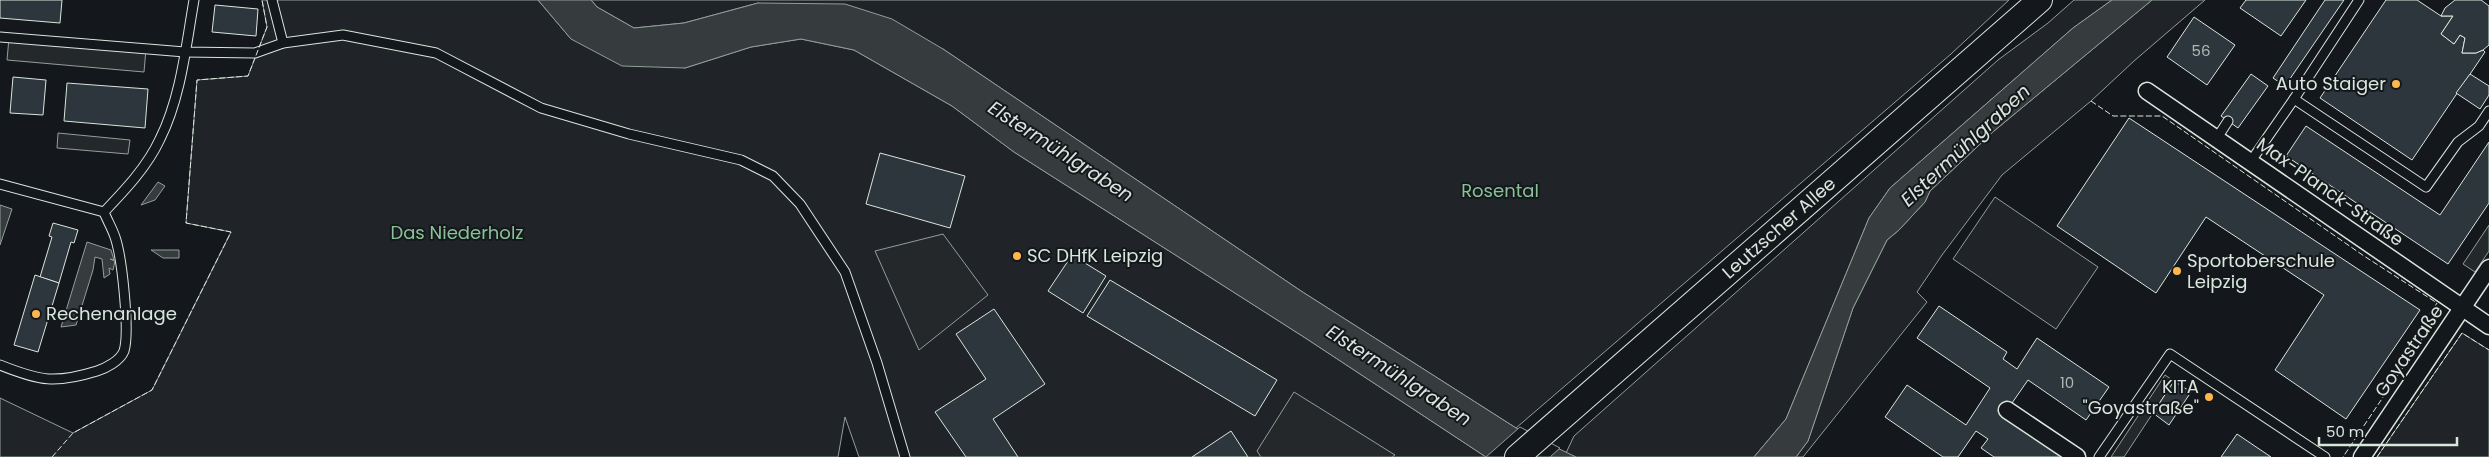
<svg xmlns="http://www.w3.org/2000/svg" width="2489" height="457" viewBox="0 0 2489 457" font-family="Poppins,sans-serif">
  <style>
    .green { fill: #202428; stroke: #939e99 }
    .parking { fill: #24282b; stroke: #939e99 }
    .water { fill: #363b3e; stroke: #939e99 }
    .pier { fill: #14181c; stroke: #939e99 }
    .building { fill: #2c363c; stroke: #d8e6dc }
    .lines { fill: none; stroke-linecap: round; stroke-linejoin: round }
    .lane-casing { stroke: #d8e6dc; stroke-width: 11 }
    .street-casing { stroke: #d8e6dc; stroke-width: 19 }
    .secondary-casing { stroke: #d8e6dc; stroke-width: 26 }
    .lane { stroke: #14181c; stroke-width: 9 }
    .street { stroke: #14181c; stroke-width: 16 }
    .secondary { stroke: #14181c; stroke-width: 24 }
    .fence { stroke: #d8e6dc; stroke-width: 1; stroke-dasharray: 6 2.5; stroke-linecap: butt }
    .poi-dot { fill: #ffb74d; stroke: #14181c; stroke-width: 2 }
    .labels { text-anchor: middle; stroke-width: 4; stroke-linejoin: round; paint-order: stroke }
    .number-label { font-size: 15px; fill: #adbab4 }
    .poi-label { font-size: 18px; fill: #d8e6dc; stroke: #14181c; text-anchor: start }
    .park-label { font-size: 18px; fill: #8ac095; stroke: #14181c }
    .street-label { font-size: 18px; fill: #d8e6dc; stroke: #14181c }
    .water-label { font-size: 19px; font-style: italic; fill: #d8e6dc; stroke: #14181c }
  </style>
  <rect width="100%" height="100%" fill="#14181c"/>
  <g class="green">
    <path d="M262,0H538L571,39L685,68L751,47L801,39L854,50L952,106L1014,152L1307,339L1486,457H859L845,417L838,457H0V398L73,433L152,390L231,232L186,223L197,80L248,76L267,27Z"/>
    <path d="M591,0H2009L1951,54L1516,428L1301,291L943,49L758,3L684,23L634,28L597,7Z"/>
    <path d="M2074,0H2112L2073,28L1890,188L1869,218L1786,419L1754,457H1576L1566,453L1574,436L1998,60L2048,23Z"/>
    <path d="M2152,0H2205L2134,61L2091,101L2002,175L1942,255L1917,292L1927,302L1803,457H1796L1808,441L1853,308L1887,240L1899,230L1925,202L1930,191L1994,131Z"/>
    <path d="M1995,197L2098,267L2056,329L1953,259Z"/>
    <path d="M2462,333L2489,350V457H2377Z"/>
  </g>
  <g class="parking">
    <path d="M9,38L146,49L144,72L7,60Z"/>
    <path d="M58,133L130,140L128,154L57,148Z"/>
    <path d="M2489,225V251L2475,272L2463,264Z"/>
    <path d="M943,234L988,295L919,350L875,251Z"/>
    <path d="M2165,375L2174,381L2124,457H2111Z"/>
    <path d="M1294,392L1331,415L1395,455L1392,457H1261L1257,451Z"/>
  </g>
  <g class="water">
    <path d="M538,0H591L597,7L634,28L684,23L758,3L845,4L892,19L943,49L1301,291L1516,428L1576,457H1486L1307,339L1014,152L952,106L854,50L801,39L751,47L685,68L622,66L571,39Z"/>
    <path d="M2112,0H2152L1994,131L1930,191L1925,202L1899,230L1887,240L1853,308L1808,441L1796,457H1754L1786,419L1869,218L1890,188L2073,28Z"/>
    <path d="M158,182L165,186L155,200L141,205Z"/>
    <path d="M0,205L12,209L0,245Z"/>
    <path d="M87,242L111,250L114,260L110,259L115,261L113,270L109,268L110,274L104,278L102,259L95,257L93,270L76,325L61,327Z"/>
    <path d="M151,250H179V258H163Z"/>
  </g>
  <path class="pier" d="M1520,427L1560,448L1550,457H1486Z"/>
  <g class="building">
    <path d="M0,0H62L60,23L0,18Z"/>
    <path d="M2246,0H2306L2281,36L2240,8Z"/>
    <path d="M2325,0H2344L2285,86L2273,78Z"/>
    <path d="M2386,0H2417L2441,16H2453L2441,34L2454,44L2460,35L2465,38L2462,53H2476L2483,50L2485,52L2412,160L2320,98Z"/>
    <path d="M2455,0H2481L2489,6V45L2483,50L2476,53H2462L2465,38L2460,35L2454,44L2441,34L2453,16H2441L2445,8Z"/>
    <path d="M215,5L258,9L256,36L212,32Z"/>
    <path d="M2194,17L2235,45L2207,85L2167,57Z"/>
    <path d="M2251,74L2268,86L2238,128L2221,116Z"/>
    <path d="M2470,74L2489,86V95L2480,109L2456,93Z"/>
    <path d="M13,77L46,80L43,115L10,113Z"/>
    <path d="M67,83L148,89L145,128L64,121Z"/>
    <path d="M2129,118L2420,310L2346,419L2275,370L2324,295L2206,217L2156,293L2057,226Z"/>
    <path d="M2306,126L2440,215L2489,142V203L2448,264L2286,156Z"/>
    <path d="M880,153L965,176L950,228L866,204Z"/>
    <path d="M53,223L78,230L74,243L71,242L59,283L40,277L52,237L49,236Z"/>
    <path d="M1072,255L1106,276L1083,313L1048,291Z"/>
    <path d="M35,275L59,283L38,352L14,345Z"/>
    <path d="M1110,280L1277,380L1255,416L1087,316Z"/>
    <path d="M1939,306L2007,352L2003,359L2017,369L2037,338L2109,387L2086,420L2028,380L2003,416L2062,457H1994L1981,448L1988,439L1976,431L1958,457H1943L1885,417L1907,385L1966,425L1990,388L1917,338Z"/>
    <path d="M994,309L1045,384L993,419L1018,457H966L935,412L986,379L956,334Z"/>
    <path d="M2174,381L2191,392L2169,425L2153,413Z"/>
    <path d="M1231,431L1248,457H1192Z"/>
    <path d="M2237,434L2271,457H2221Z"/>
  </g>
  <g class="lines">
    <defs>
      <g id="lane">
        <path d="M272,0L283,43"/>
        <path d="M0,37L185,52L255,53L283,43L343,35L436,53L541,108L629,134L741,160L773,176L800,204L845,272L877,363L905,457"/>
        <path d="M2294,99L2359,0"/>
        <path d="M2217,138L2228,121"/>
        <path d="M2251,161L2294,99L2426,187L2458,142L2479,126L2489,111"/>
        <path d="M0,184L104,212"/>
        <path d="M0,365C40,381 55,384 97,371C106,368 120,361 124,351C130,332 122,257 115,237C112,228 107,220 104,212C125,190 147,167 160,139C181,97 186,46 194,0"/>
        <path d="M2099,457L2170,354L2325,457"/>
      </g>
      <g id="street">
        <path d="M2147,91L2489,326"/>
        <path d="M2007,410L2077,457"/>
        <path d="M2362,457L2489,268"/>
      </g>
      <g id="secondary">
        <path id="s1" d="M1517,457L2040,0"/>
      </g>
    </defs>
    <use href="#lane" class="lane-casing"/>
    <use href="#street" class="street-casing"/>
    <use href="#secondary" class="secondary-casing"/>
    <use href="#lane" class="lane"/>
    <use href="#street" class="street"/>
    <use href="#secondary" class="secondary"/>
    <g class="fence">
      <path d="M2091,101L2113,116H2162L2364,256L2437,303L2430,314L2436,318L2343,457"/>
      <path d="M52,457L73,433L152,390L231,232L186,223L197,80L248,76L267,27L262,0"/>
      <path d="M2377,457L2462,333L2489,350"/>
    </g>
  </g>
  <g class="poi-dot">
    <circle cx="2396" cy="84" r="5"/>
    <circle cx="1017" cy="256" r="5"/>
    <circle cx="2177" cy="271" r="5"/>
    <circle cx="36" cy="314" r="5"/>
    <circle cx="2209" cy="397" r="5"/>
  </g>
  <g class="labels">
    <g class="number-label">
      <text x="2201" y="56">56</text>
      <text x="2067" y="388">10</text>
    </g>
    <g class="poi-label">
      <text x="2386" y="90" text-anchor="end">Auto Staiger</text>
      <text x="1027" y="262">SC DHfK Leipzig</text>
      <text x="2187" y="267">Sportoberschule<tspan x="2187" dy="21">Leipzig</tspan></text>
      <text x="46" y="320">Rechenanlage</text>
      <text x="2199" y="393" text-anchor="end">KITA<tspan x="2199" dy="21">"Goyastraße"</tspan></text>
    </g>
    <g class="park-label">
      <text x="1500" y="197">Rosental</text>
      <text x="457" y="239">Das Niederholz</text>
    </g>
    <g class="street-label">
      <text transform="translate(2330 192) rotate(35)" y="6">Max-Planck-Straße</text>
      <text dy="6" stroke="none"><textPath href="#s1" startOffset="348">Leutzscher Allee</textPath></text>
      <text transform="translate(2409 351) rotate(-56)" y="6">Goyastraße</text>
    </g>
    <g class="water-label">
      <text transform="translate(1965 145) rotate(-43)" y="7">Elstermühlgraben</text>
      <text transform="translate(1061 151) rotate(33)" y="7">Elstermühlgraben</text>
      <text transform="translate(1399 375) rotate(33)" y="7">Elstermühlgraben</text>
    </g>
  </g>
  <path d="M2319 437v8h138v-8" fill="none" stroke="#d8e6dc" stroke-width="2.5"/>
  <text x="2326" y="437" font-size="15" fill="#d8e6dc" stroke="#14181c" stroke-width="4" paint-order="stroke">50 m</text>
</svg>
